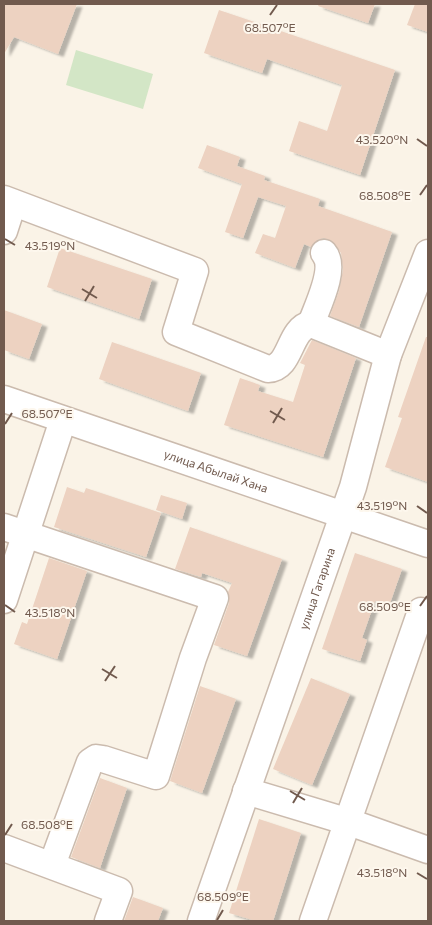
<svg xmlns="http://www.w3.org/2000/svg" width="432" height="925" viewBox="0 0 432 925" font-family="Commissioner,sans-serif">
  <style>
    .grass { fill: #d3e6c6 }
    .building { fill: #edd2c1; filter: url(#shadow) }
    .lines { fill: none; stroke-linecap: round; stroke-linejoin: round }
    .minor-casing { stroke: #cbbbae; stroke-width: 29 }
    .minor { stroke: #fff; stroke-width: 26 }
    .ticks { fill: none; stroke: #715a4e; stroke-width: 2 }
    .labels { text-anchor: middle; stroke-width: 4; stroke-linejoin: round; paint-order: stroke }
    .street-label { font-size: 12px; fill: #715a4e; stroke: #fdf7ed }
    .ticks-label { font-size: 12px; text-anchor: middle; fill: #715a4e; stroke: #fdf7ed; stroke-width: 4; stroke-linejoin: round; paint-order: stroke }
  </style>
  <defs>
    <filter id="shadow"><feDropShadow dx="5.5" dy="3" stdDeviation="1" flood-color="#0004"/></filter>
  </defs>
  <rect width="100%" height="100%" fill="#faf3e7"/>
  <path class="grass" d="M76,50L153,74L143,109L66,85Z"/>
  <g class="building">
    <path d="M4,4H77L58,54L14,37L4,54Z"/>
    <path d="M319,4H375L368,23L318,6Z"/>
    <path d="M415,4H428V32L407,25Z"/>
    <path d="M219,10L395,70L360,175L289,151L299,121L327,131L342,85L267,59L262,73L204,53Z"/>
    <path d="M207,145L240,157L237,166L265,176L264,180L320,199L318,206L392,232L359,327L330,316L339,291L343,270L341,253L332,241L324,238L317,240L311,247L304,244L295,268L255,253L263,234L275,238L286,206L258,197L243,238L225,232L242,184L198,168Z"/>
    <path d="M60,248L152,279L139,319L47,287Z"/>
    <path d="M4,310L42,324L29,359L4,350Z"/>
    <path d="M426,337H428V482L385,467L402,418L398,417Z"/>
    <path d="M312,340L356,358L323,457L224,425L240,378L260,385L258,391L293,402L305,365L300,363Z"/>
    <path d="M112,342L201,373L188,411L99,379Z"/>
    <path d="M67,487L84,493L86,488L161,513L146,557L54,527Z"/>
    <path d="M161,495L187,503L182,519L156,510Z"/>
    <path d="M190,527L282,559L247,656L214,645L229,603L228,592L232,583L202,573L201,577L175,569Z"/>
    <path d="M355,553L402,569L389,606L375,601L362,638L367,640L360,661L322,649Z"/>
    <path d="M49,558L87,571L57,659L14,644L22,622L27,624Z"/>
    <path d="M311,678L350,694L312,785L273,769Z"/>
    <path d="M200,686L236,699L202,793L170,781Z"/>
    <path d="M100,778L127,788L100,868L71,857Z"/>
    <path d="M259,819L301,833L273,921H256L229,913Z"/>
    <path d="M133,897L163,908L158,921H124Z"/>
  </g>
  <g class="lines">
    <defs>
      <g id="minor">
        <path d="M4,199L195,271L176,332L268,369C292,368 288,329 311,324L388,355"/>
        <path d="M4,231L13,203"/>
        <path d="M311,324C317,307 337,268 324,253"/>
        <path id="s1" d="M4,399L428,544"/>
        <path d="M4,527L215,598L193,658L156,776L103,759L96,758L90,762L52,865"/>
        <path d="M4,600L63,420"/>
        <path d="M246,791L349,822L428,850"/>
        <path d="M4,848L119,891L108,921"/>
        <path id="s2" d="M201,921L353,487L388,355L428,253"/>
        <path d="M313,921L421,611"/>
      </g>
    </defs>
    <use href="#minor" class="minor-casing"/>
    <use href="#minor" class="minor"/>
  </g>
  <path class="ticks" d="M270,15L277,5M417,139L427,146M420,195L427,185M5,239L15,245M82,289L97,298M85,301L94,286M270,411L285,420M273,423L282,408M5,424L12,413M417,506L427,513M5,605L15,612M420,606L427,596M102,669L117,678M105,681L115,666M290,791L305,800M293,803L302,788M5,835L12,824M417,873L427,879M217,920L223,910"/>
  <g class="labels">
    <g class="street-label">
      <text dy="4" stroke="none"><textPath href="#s1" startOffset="224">улица Абылай Хана</textPath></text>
      <text dy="4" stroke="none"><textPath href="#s2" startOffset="352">улица Гагарина</textPath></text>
    </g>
  </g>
  <g class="ticks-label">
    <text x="270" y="32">68.507°E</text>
    <text x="382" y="144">43.520°N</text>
    <text x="385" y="200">68.508°E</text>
    <text x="50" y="250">43.519°N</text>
    <text x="47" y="418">68.507°E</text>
    <text x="382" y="510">43.519°N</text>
    <text x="385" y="611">68.509°E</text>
    <text x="50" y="617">43.518°N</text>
    <text x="47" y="829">68.508°E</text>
    <text x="382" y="877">43.518°N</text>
    <text x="223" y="901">68.509°E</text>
  </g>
  <rect width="432" height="925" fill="none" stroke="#715a4e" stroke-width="10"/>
</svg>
